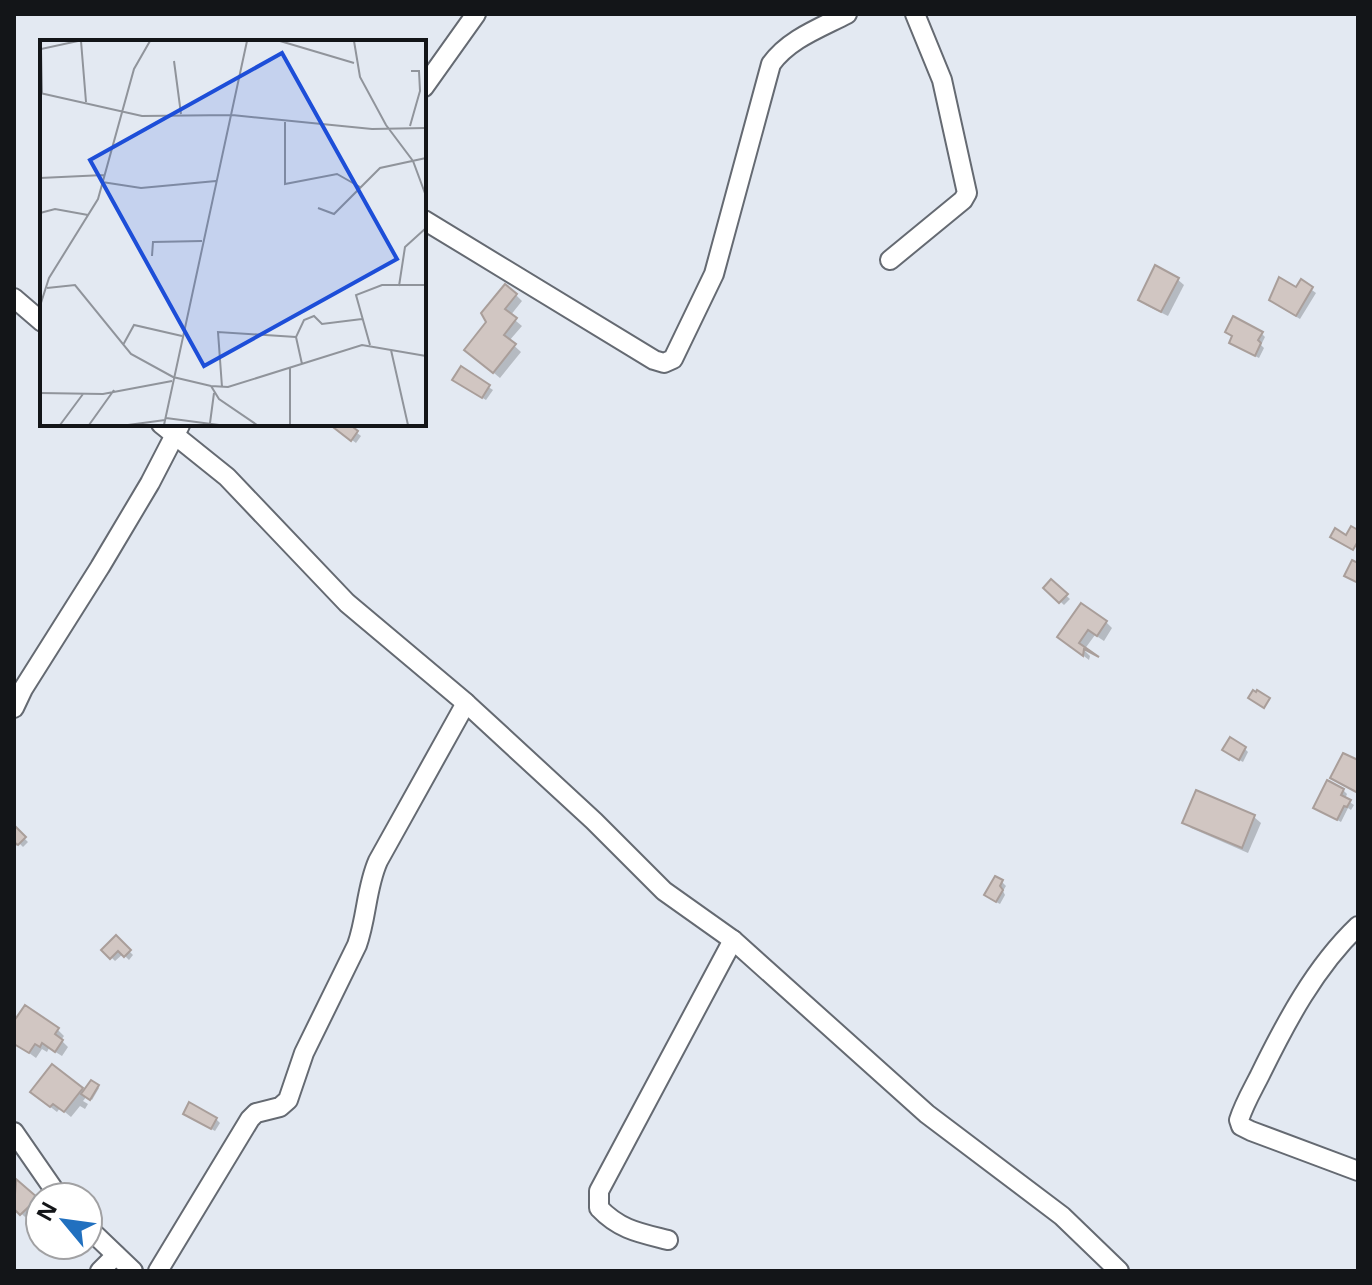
<svg xmlns="http://www.w3.org/2000/svg" width="1372" height="1285" viewBox="0 0 1372 1285" font-family="'Noto Sans',sans-serif">
  <style>
    .shadow { fill: #0003 }
    .building { fill: #d1c6c2; stroke: #a99e9a; stroke-width: 2 }
    .lines { fill: none; stroke-linecap: round; stroke-linejoin: round }
    .minor-casing { stroke: #656a72; stroke-width: 22 }
    .minor { stroke: #fff; stroke-width: 18 }
    .inset-road { fill: none; stroke: #90949b; stroke-width: 2 }
    .view { fill: #1d4ed8; fill-opacity: 0.15; stroke: #1d4ed8; stroke-width: 4 }
    .inset-edge { fill: none; stroke: #131518; stroke-width: 4 }
  </style>
  <rect width="100%" height="100%" fill="#e3e9f2"/>
  <g class="shadow">
    <path d="M1177,279L1184,285L1168,316L1146,305L1140,299Z"/>
    <path d="M1301,282L1316,293L1300,319L1275,304L1296,290Z"/>
    <path d="M516,295L522,301L510,316L522,326L509,341L521,352L500,378L466,350Z"/>
    <path d="M1227,332L1261,333L1265,337L1261,345L1264,348L1259,358L1235,346L1231,343L1234,337Z"/>
    <path d="M461,369L493,390L486,400L458,383Z"/>
    <path d="M331,424H345L361,436L356,443Z"/>
    <path d="M1051,582L1070,599L1064,605L1046,588Z"/>
    <path d="M1106,622L1112,628L1104,641L1095,635L1084,650L1090,656L1089,660L1059,637Z"/>
    <path d="M1245,749L1248,752L1243,762L1228,754Z"/>
    <path d="M1343,790L1347,794L1345,799L1354,805L1351,810L1348,808L1341,822L1315,808Z"/>
    <path d="M1197,793L1254,817L1261,823L1248,853L1191,828L1185,822Z"/>
    <path d="M14,828L28,842L23,847L19,843L14,848Z"/>
    <path d="M1002,882L1006,886L1003,891L1005,895L1000,904L990,899Z"/>
    <path d="M116,938L133,955L129,960L123,954L115,961L104,950Z"/>
    <path d="M14,1025L58,1030L64,1036L61,1040L68,1047L62,1056L49,1048L47,1052L42,1049L36,1058L14,1042Z"/>
    <path d="M91,1083L99,1088L92,1100L87,1096L83,1101L88,1104L85,1109L80,1106L71,1117L60,1108L57,1112L39,1098L82,1089L85,1092Z"/>
    <path d="M185,1114L216,1119L220,1123L215,1131Z"/>
    <path d="M16,1181L40,1203L25,1217L14,1207Z"/>
  </g>
  <g class="building">
    <path d="M1155,265L1179,278L1161,312L1138,300Z"/>
    <path d="M1279,277L1296,287L1301,279L1313,287L1296,316L1269,300Z"/>
    <path d="M505,284L517,294L505,309L517,318L504,335L516,344L493,373L464,350L486,322L481,313Z"/>
    <path d="M1233,316L1263,332L1258,340L1261,343L1255,356L1229,343L1232,336L1225,332Z"/>
    <path d="M461,366L490,385L482,398L452,380Z"/>
    <path d="M329,424H349L358,431L351,441Z"/>
    <path d="M1351,526L1358,530V541L1353,550L1330,537L1335,528L1346,535Z"/>
    <path d="M1352,560L1358,563V583L1344,576Z"/>
    <path d="M1051,579L1068,594L1059,603L1043,588Z"/>
    <path d="M1081,603L1107,621L1097,636L1088,630L1079,643L1099,657L1084,649L1083,656L1057,637Z"/>
    <path d="M1253,690L1256,692L1257,690L1270,698L1264,708L1248,698Z"/>
    <path d="M1230,737L1246,747L1239,760L1222,750Z"/>
    <path d="M1343,753L1358,760V793L1330,778Z"/>
    <path d="M1327,780L1344,789L1341,795L1351,800L1347,807L1344,806L1337,820L1313,808Z"/>
    <path d="M1196,790L1255,815L1242,848L1182,823Z"/>
    <path d="M14,825L26,837L18,845L14,842Z"/>
    <path d="M995,876L1003,880L1000,886L1003,890L996,902L984,895Z"/>
    <path d="M116,935L131,950L124,957L118,951L110,959L101,950Z"/>
    <path d="M25,1005L59,1028L55,1034L63,1040L55,1052L42,1043L40,1047L35,1044L29,1053L14,1044V1021Z"/>
    <path d="M52,1064L83,1088L64,1112L53,1104L50,1107L30,1092Z"/>
    <path d="M91,1080L99,1085L90,1100L81,1094Z"/>
    <path d="M189,1102L217,1118L211,1129L183,1114Z"/>
    <path d="M16,1179L38,1198L20,1215L14,1209Z"/>
  </g>
  <g class="lines">
    <defs>
      <g id="minor">
        <path d="M424,87L476,14"/>
        <path d="M424,220L654,360L664,363L673,359L714,274L771,64C789,39 820,28 847,14"/>
        <path d="M890,260L963,200L967,193L942,80L915,14"/>
        <path d="M14,298L42,322"/>
        <path d="M161,424L227,477L347,603L466,703L594,821L664,891L733,940L927,1114L1062,1216L1119,1271"/>
        <path d="M14,708L23,689L100,567L150,483L180,425"/>
        <path d="M1358,926C1315,967 1286,1022 1260,1075C1253,1089 1244,1104 1239,1120L1241,1126L1251,1131L1358,1171"/>
        <path d="M14,1132L59,1197"/>
        <path d="M88,1228L133,1271"/>
        <path d="M668,1240C640,1233 620,1230 599,1208V1191L733,940"/>
        <path d="M100,1271L116,1255"/>
        <path d="M158,1271L250,1119L256,1113L280,1107L288,1100L304,1053L357,945C367,917 366,888 378,861L466,703"/>
      </g>
    </defs>
    <use href="#minor" class="minor-casing"/>
    <use href="#minor" class="minor"/>
  </g>
  <g transform="translate(40 40)">
    <rect width="386" height="386" fill="#e3e9f2"/>
    <path class="inset-road" d="M41,1L46,62M240,1L314,23M314,1L320,37L346,85L373,121L386,156M134,21L141,74M0,53L102,76L192,75L332,89L386,88M2,53L1,9L38,1M245,82V144L297,134L320,147M370,86L380,51L379,31H371M0,138L64,135M62,142L101,148L176,141M278,168L294,174L340,128L386,118M0,173L15,169L48,175M112,216L113,202L162,201M359,246L365,207L386,188M7,248L35,245L91,314L133,337L171,346L188,347L322,305L386,316M0,266L9,238L58,159L94,29L110,1M83,305L94,285L142,296M330,305L316,255L342,245H386M351,310L368,385M262,324L256,297L264,280L274,276L282,284L322,279M171,346L179,359L217,385M182,347L178,292L256,297M0,353L63,354L132,341M126,378L179,385M170,383L174,353M20,385L43,354M49,385L74,350M88,385L125,380M124,385L207,1M250,385V328"/>
    <path class="view" d="M242,13L357,219L164,326L50,120Z"/>
    <rect width="386" height="386" class="inset-edge"/>
  </g>
  <rect width="1372" height="1285" fill="none" stroke="#131518" stroke-width="32"/>
  <g transform="translate(64 1221) rotate(299)"><circle r="38" fill="#ffffff" stroke="#a1a1a3" stroke-width="2"/>
  <path d="M0-6L14 30L0 20L-14 30Z" fill="#2170bf"/>
  <text y="-12" font-size="22" font-weight="bold" text-anchor="middle" fill="#131518">N</text>
  </g>
</svg>
